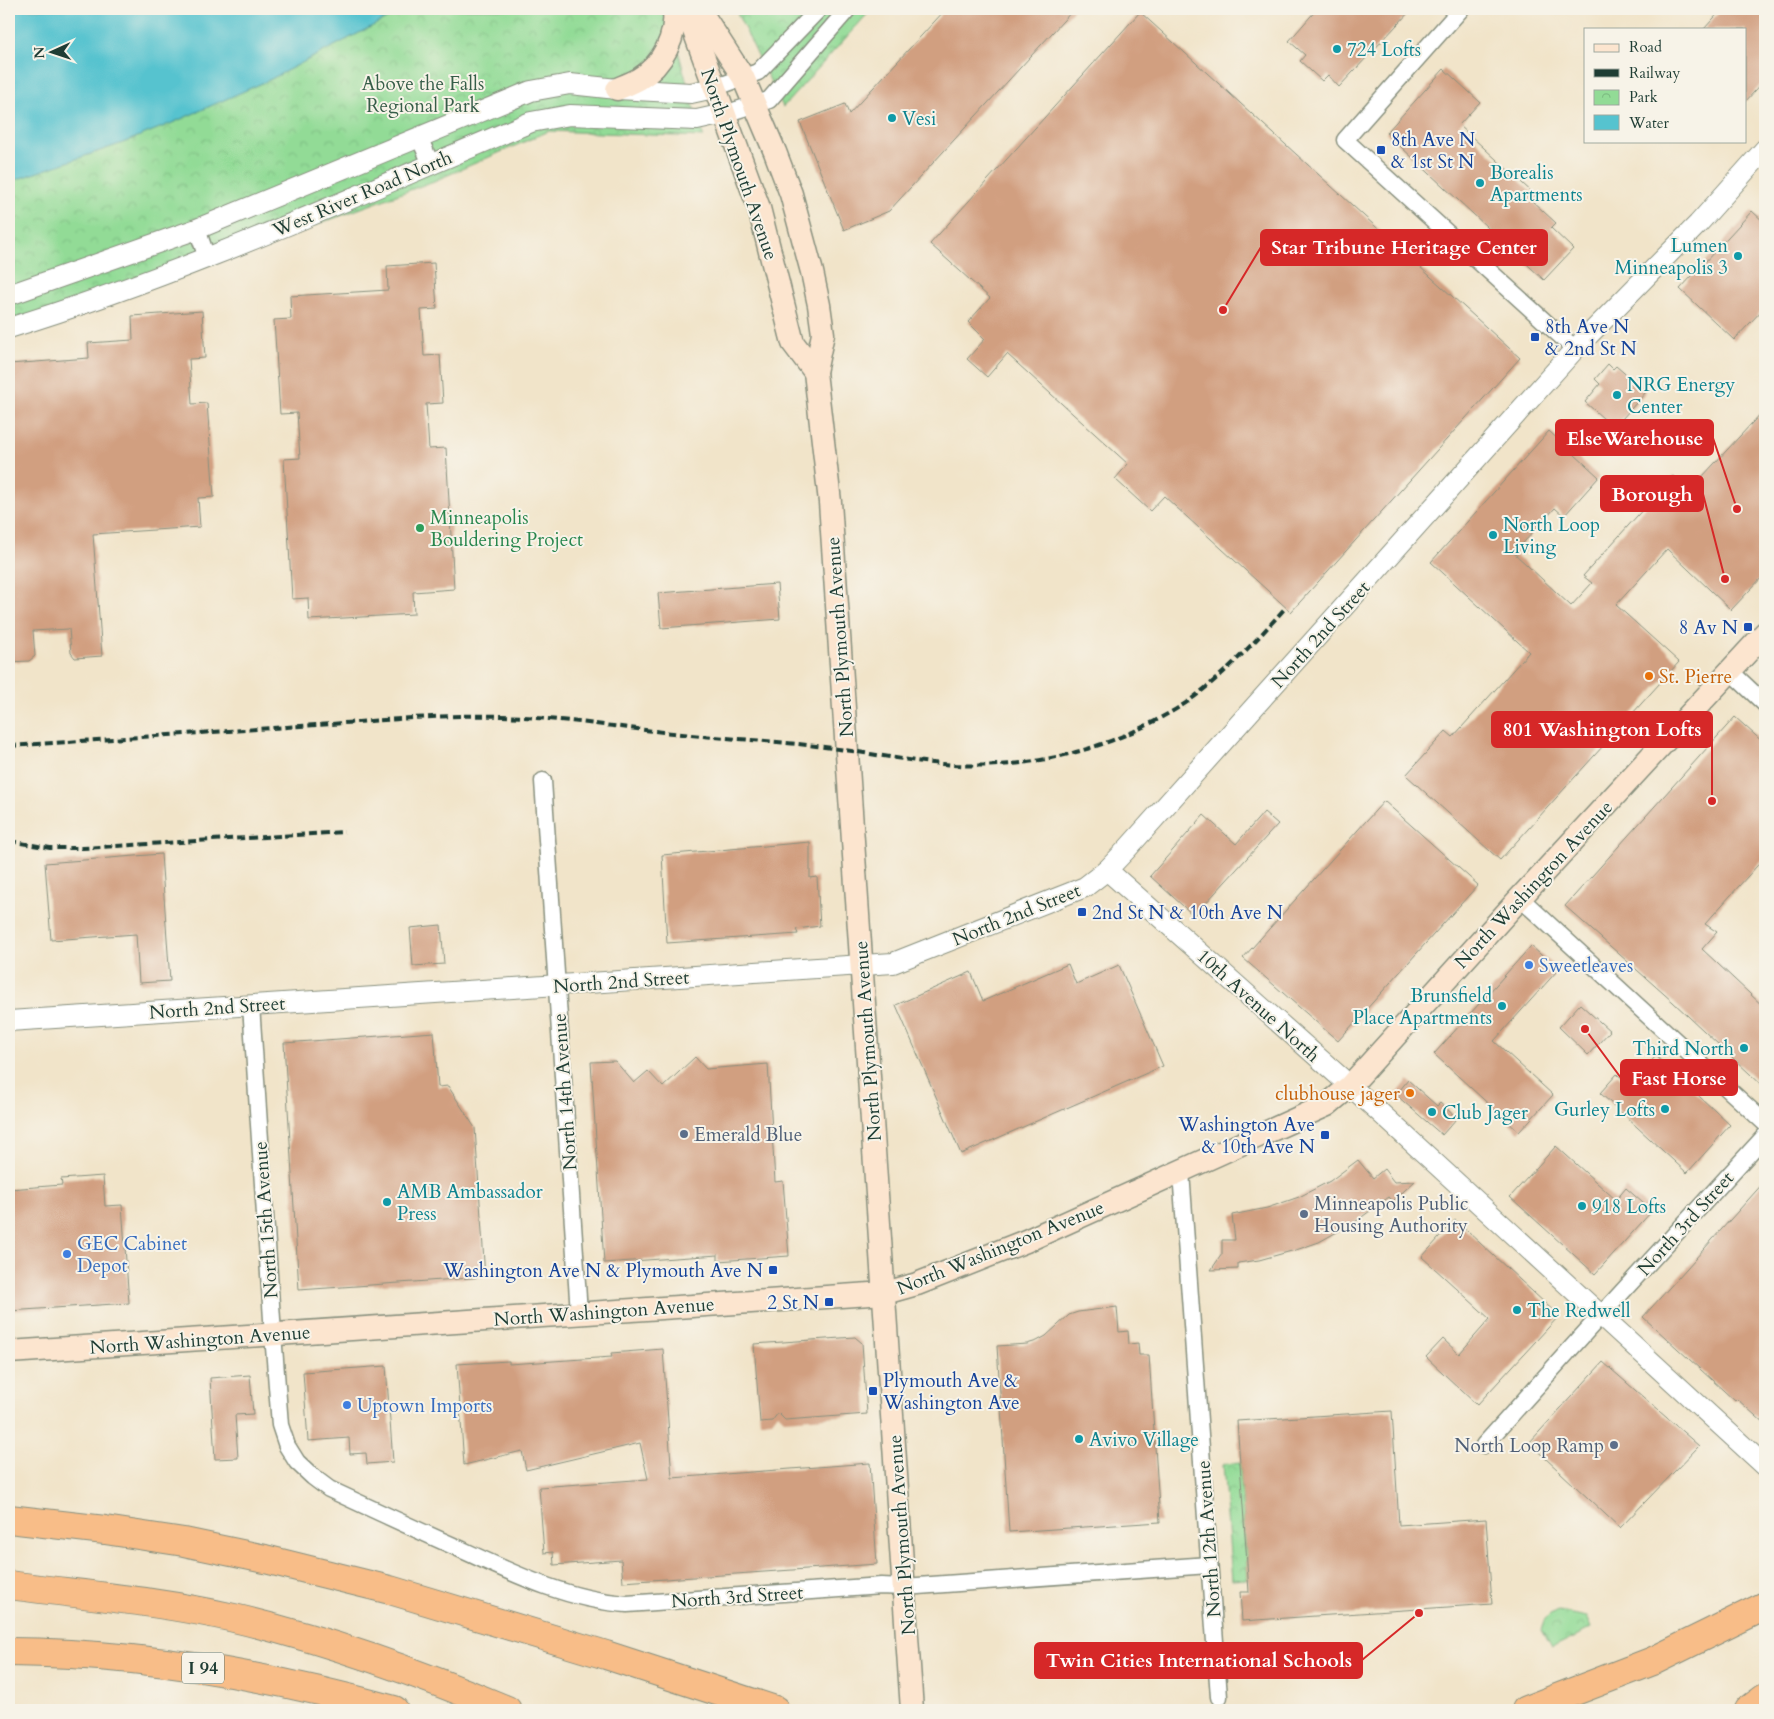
<svg xmlns="http://www.w3.org/2000/svg" width="1774" height="1719" viewBox="0 0 1774 1719" font-family="Cardo,serif">
  <style>
    .park { fill: url(#park-crowns); stroke: #588c65 }
    .water { fill: #56c3cf; stroke: #3a8082 }
    .building { fill: #d19f80 }
    .lines { fill: none; stroke-linecap: round; stroke-linejoin: round }
    .minor-casing { stroke: #88907e; stroke-width: 19 }
    .tertiary-casing { stroke: #88907e; stroke-width: 22 }
    .secondary-casing { stroke: #88907e; stroke-width: 25 }
    .motorway-casing { stroke: #88907e; stroke-width: 30 }
    .minor { stroke: #fff; stroke-width: 16 }
    .tertiary { stroke: #fff; stroke-width: 20 }
    .secondary { stroke: #fce5cf; stroke-width: 22 }
    .motorway { stroke: #f8bd88; stroke-width: 28 }
    .rail { stroke: #1f3d34; stroke-width: 4; stroke-dasharray: 8 4; stroke-linecap: butt }
    .culture-dot { fill: #0f9aa8; stroke: #f7f3e8; stroke-width: 2 }
    .transit-dot { fill: #1a4fb4; stroke: #f7f3e8; stroke-width: 2 }
    .leisure-dot { fill: #2e9e5b; stroke: #f7f3e8; stroke-width: 2 }
    .food-dot { fill: #e8710a; stroke: #f7f3e8; stroke-width: 2 }
    .shop-dot { fill: #3f7fe0; stroke: #f7f3e8; stroke-width: 2 }
    .service-dot { fill: #5c6f8a; stroke: #f7f3e8; stroke-width: 2 }
    .labels { text-anchor: middle; stroke-width: 4; stroke-linejoin: round; paint-order: stroke }
    .shield { fill: #f7f3e8; stroke: #60746a; stroke-width: 1 }
    .shield-label { font-size: 18px; font-weight: bold; fill: #1f3d34 }
    .culture-label { font-size: 19px; fill: #0d838f; stroke: #f7f3e8; text-anchor: start }
    .park-label { font-size: 19px; fill: #365d48; stroke: #f7f3e8 }
    .transit-label { font-size: 19px; fill: #164399; stroke: #f7f3e8; text-anchor: start }
    .street-label { font-size: 19px; fill: #1f3d34; stroke: #f7f3e8 }
    .leisure-label { font-size: 19px; fill: #27864d; stroke: #f7f3e8; text-anchor: start }
    .food-label { font-size: 19px; fill: #c56008; stroke: #f7f3e8; text-anchor: start }
    .shop-label { font-size: 19px; fill: #366cbe; stroke: #f7f3e8; text-anchor: start }
    .service-label { font-size: 19px; fill: #4e5e75; stroke: #f7f3e8; text-anchor: start }
    .leader { fill: none; stroke: #d62828; stroke-width: 2 }
    .callout-dot { fill: #d62828; stroke: #f7f3e8; stroke-width: 2 }
    .callout { fill: #d62828; stroke: #d62828; stroke-width: 2 }
    .callout-label { font-size: 20px; text-anchor: middle; font-weight: bold; fill: #fff }
  </style>
  <defs>
    <pattern id="park-crowns" width="20" height="18" patternUnits="userSpaceOnUse" patternTransform="scale(1.25)"><rect width="20" height="18" fill="#92db96"/><path d="M2 6a3 3 0 1 1 6 0M12 15a3 3 0 1 1 6 0" fill="none" stroke="#7dbd82"/></pattern>
  </defs>
  <rect width="100%" height="100%" fill="#f7f3e8"/>
  <filter id="ink" filterUnits="userSpaceOnUse"><feTurbulence type="fractalNoise" baseFrequency=".02" numOctaves="2"/><feDisplacementMap in="SourceGraphic" scale="10" xChannelSelector="R" yChannelSelector="G"/><feConvolveMatrix kernelMatrix="1 2 1 2 8 2 1 2 1" color-interpolation-filters="sRGB"/></filter>
  <filter id="wash" filterUnits="userSpaceOnUse"><feTurbulence type="fractalNoise" baseFrequency=".0096" numOctaves="4" result="noise"/><feDisplacementMap in="SourceGraphic" scale="20" xChannelSelector="R" yChannelSelector="G"/><feGaussianBlur stdDeviation="1.12" result="paint"/><feColorMatrix in="noise" values="0 0 0 0 0 0 0 0 0 0 0 0 0 0 0 0 0 1.4 0 .05"/><feComposite in="paint" operator="in"/></filter>
  <g filter="url(#wash)">
    <rect width="100%" height="100%" fill="#f1e4c9"/>
    <g class="park">
      <path d="M405,9H662L673,32L697,120L704,137L549,131L434,181L9,339V182L120,144L172,123L269,80Z"/>
      <path d="M735,9H872L783,107Z"/>
      <path d="M1240,1463L1248,1579L1232,1580L1223,1464Z"/>
      <path d="M1558,1611L1587,1617L1592,1628L1551,1648L1541,1630L1545,1619Z"/>
    </g>
    <path class="water" d="M9,9H405L269,80L172,123L120,144L9,182Z"/>
    <g id="blocks">
      <g class="building">
        <path d="M946,9H1074L889,211L844,230L800,122L845,104L849,114Z"/>
        <path d="M1317,9H1412L1339,87L1328,75L1322,81L1300,61L1305,55L1289,41Z"/>
        <path d="M1722,9H1765V80L1745,102V29H1704Z"/>
        <path d="M1140,12L1520,358L1291,612L1164,496L1150,511L1115,479L1128,464L1007,354L987,377L967,359L985,339L968,322L990,298L930,244Z"/>
        <path d="M1444,69L1480,102L1459,125L1535,195L1531,200L1556,223L1551,228L1573,249L1544,280L1386,133Z"/>
        <path d="M1752,211L1765,223V307L1734,340L1680,289Z"/>
        <path d="M434,263L437,309L421,310L424,356L440,355L443,403L426,404L429,449L446,448L454,589L413,592L414,614L309,620L308,598L292,599L284,459L300,458L297,413L280,414L274,320L291,319L290,296L388,290L387,266Z"/>
        <path d="M202,311L205,358L189,359L192,404L207,403L214,497L198,498L200,527L93,534L102,656L75,658L71,653L69,629L33,631L35,656L29,661L9,662V422L12,421L9,364L89,358L88,343L133,340L132,316Z"/>
        <path d="M1608,364L1613,369L1616,366L1646,392L1614,428L1585,402L1600,384L1595,379Z"/>
        <path d="M1765,409V574L1731,610L1667,549L1616,605L1679,662L1500,860L1406,775L1446,731L1453,737L1529,652L1431,562L1549,431L1599,477L1564,516L1555,508L1514,553L1571,606L1592,583L1583,576L1673,476L1689,491Z"/>
        <path d="M777,584L780,619L661,628L658,593Z"/>
        <path d="M1735,717L1765,744V857L1705,924L1717,932L1702,949L1765,1008V1088L1673,1002L1565,906Z"/>
        <path d="M1384,801L1478,885L1338,1041L1243,958Z"/>
        <path d="M1264,812L1278,824L1194,916L1150,876L1204,815L1236,844Z"/>
        <path d="M810,842V878L817,877L820,926L796,929L798,934L667,943L662,855Z"/>
        <path d="M161,854L170,981L139,983L136,934L51,940L45,863Z"/>
        <path d="M441,925L444,964L413,966L410,928Z"/>
        <path d="M1531,946L1558,970L1494,1041L1553,1095L1519,1132L1434,1054Z"/>
        <path d="M1068,964L1076,984L1119,965L1163,1066L961,1154L896,1005L971,972L983,1001Z"/>
        <path d="M1580,1004L1610,1031L1588,1055L1559,1027Z"/>
        <path d="M434,1032L438,1087L448,1086L475,1128L485,1277L299,1290L284,1043Z"/>
        <path d="M1656,1056L1730,1125L1687,1173L1600,1093L1617,1074L1629,1085Z"/>
        <path d="M695,1057L706,1069L768,1064L775,1182L783,1181L789,1256L718,1261V1255L604,1263L591,1062L615,1061L634,1083L648,1071L663,1087Z"/>
        <path d="M1408,1080L1437,1106L1440,1103L1457,1118L1442,1135L1396,1095Z"/>
        <path d="M1556,1146L1616,1200L1626,1188L1652,1211L1595,1274L1510,1197Z"/>
        <path d="M1358,1160L1373,1178L1384,1169L1394,1182L1415,1181L1393,1201L1389,1197L1355,1222L1319,1242L1299,1249L1259,1260L1238,1263V1269L1211,1270L1222,1254V1240H1235L1232,1215L1267,1208L1299,1197L1330,1181Z"/>
        <path d="M103,1176L105,1206L122,1205L129,1303L9,1311V1189L62,1185L61,1179Z"/>
        <path d="M1765,1181V1424L1737,1399L1735,1401L1643,1317Z"/>
        <path d="M1455,1220L1559,1316L1477,1405L1426,1357L1443,1339L1459,1354L1490,1319L1422,1257Z"/>
        <path d="M1117,1307L1119,1332L1128,1331L1129,1344L1138,1343L1139,1355H1149L1160,1522L1009,1532L997,1346L1027,1344L1037,1341L1046,1336L1069,1315L1078,1312Z"/>
        <path d="M855,1337L862,1343L867,1414L785,1420L778,1413L772,1421L760,1422L754,1344Z"/>
        <path d="M663,1349L672,1478L870,1463L877,1564L623,1582L621,1560L554,1565L553,1552L544,1553L539,1487L648,1479L640,1443L526,1470L522,1451L464,1465L457,1364L509,1361V1364L612,1357L611,1353Z"/>
        <path d="M1603,1362L1699,1446L1620,1528L1529,1443Z"/>
        <path d="M386,1366L393,1462L367,1464L366,1453L350,1454L349,1438L308,1441L303,1372Z"/>
        <path d="M250,1375L253,1414L235,1415L238,1458L215,1459L210,1378Z"/>
        <path d="M1392,1411L1399,1525L1486,1519L1492,1604L1242,1621L1240,1592H1249L1237,1421Z"/>
      </g>
    </g>
  </g>
  <g filter="url(#ink)">
    <use href="#blocks" fill-opacity="0" stroke="#88907e" stroke-width="1"/>
    <g class="lines">
      <defs>
        <g id="minor">
          <path d="M1461,9L1345,140L1575,349"/>
          <path d="M714,88L758,72L819,9"/>
          <path d="M724,114L769,100L848,9"/>
          <path d="M419,137L431,164"/>
          <path d="M197,229L207,258"/>
          <path d="M1730,671L1765,704"/>
          <path d="M543,781L579,1313"/>
          <path d="M1520,898L1765,1123"/>
          <path d="M251,1005L273,1334L280,1425L287,1446L297,1462L313,1477L329,1489C372,1509 415,1529 458,1548C512,1573 567,1600 627,1604L881,1586L904,1587L1209,1565"/>
          <path d="M1181,1172L1219,1697"/>
          <path d="M1484,1445L1601,1315L1765,1136"/>
        </g>
        <g id="tertiary">
          <path d="M9,295L197,229L531,91L570,84L617,89L691,93L714,88"/>
          <path d="M9,328C188,273 359,194 531,122L570,115L697,120L724,114"/>
          <path d="M1107,870L1375,1108L1765,1466"/>
          <path d="M9,1021L893,963L1085,887L1107,870L1127,849L1575,349L1698,224L1765,149"/>
        </g>
        <g id="secondary">
          <path d="M686,9L759,208L793,343L815,372"/>
          <path d="M699,9L743,77L775,152L791,194L812,272L819,305L823,334L815,372L830,502L912,1710"/>
          <path d="M617,89C624,86 632,83 639,79C663,65 677,36 674,9"/>
          <path d="M9,1352L885,1293L917,1284L1026,1241L1327,1105L1350,1086L1520,898L1765,633"/>
        </g>
        <g id="motorway">
          <path d="M9,1519L105,1530L184,1542L265,1559L390,1590L606,1655L775,1710"/>
          <path d="M9,1585C84,1595 160,1601 234,1618C328,1640 419,1673 507,1710"/>
          <path d="M9,1652C139,1653 268,1675 394,1710"/>
          <path d="M1526,1710L1653,1661L1765,1606"/>
          <path d="M1749,1710L1765,1698"/>
        </g>
      </defs>
      <use href="#minor" class="minor-casing"/>
      <use href="#tertiary" class="tertiary-casing"/>
      <use href="#secondary" class="secondary-casing"/>
      <use href="#motorway" class="motorway-casing"/>
      <use href="#minor" class="minor"/>
      <use href="#tertiary" class="tertiary"/>
      <use href="#secondary" class="secondary"/>
      <use href="#motorway" class="motorway"/>
      <g class="rail">
        <path d="M9,746C111,739 214,732 316,725C378,721 441,714 503,716C557,718 609,726 663,732C714,738 765,740 816,746C858,751 900,760 942,764C1016,771 1090,755 1155,721C1167,714 1179,708 1190,700C1226,673 1256,641 1286,607"/>
        <path d="M9,841L50,848H83L344,832"/>
      </g>
    </g>
  </g>
  <g class="culture-dot">
    <circle cx="1337" cy="49" r="5"/>
    <circle cx="892" cy="118" r="5"/>
    <circle cx="1480" cy="183" r="5"/>
    <circle cx="1738" cy="256" r="5"/>
    <circle cx="1617" cy="395" r="5"/>
    <circle cx="1493" cy="535" r="5"/>
    <circle cx="1502" cy="1006" r="5"/>
    <circle cx="1744" cy="1048" r="5"/>
    <circle cx="1665" cy="1109" r="5"/>
    <circle cx="1432" cy="1112" r="5"/>
    <circle cx="387" cy="1202" r="5"/>
    <circle cx="1582" cy="1206" r="5"/>
    <circle cx="1517" cy="1310" r="5"/>
    <circle cx="1079" cy="1439" r="5"/>
  </g>
  <g class="transit-dot">
    <rect x="1376" y="145" width="10" height="10" rx="2.5"/>
    <rect x="1530" y="332" width="10" height="10" rx="2.5"/>
    <rect x="1743" y="622" width="10" height="10" rx="2.5"/>
    <rect x="1077" y="907" width="10" height="10" rx="2.5"/>
    <rect x="1320" y="1130" width="10" height="10" rx="2.5"/>
    <rect x="768" y="1265" width="10" height="10" rx="2.5"/>
    <rect x="824" y="1297" width="10" height="10" rx="2.5"/>
    <rect x="868" y="1386" width="10" height="10" rx="2.5"/>
  </g>
  <circle class="leisure-dot" cx="420" cy="528" r="5"/>
  <g class="food-dot">
    <circle cx="1649" cy="676" r="5"/>
    <circle cx="1410" cy="1093" r="5"/>
  </g>
  <g class="shop-dot">
    <circle cx="1529" cy="965" r="5"/>
    <circle cx="67" cy="1254" r="5"/>
    <circle cx="347" cy="1405" r="5"/>
  </g>
  <g class="service-dot">
    <circle cx="684" cy="1134" r="5"/>
    <circle cx="1304" cy="1214" r="5"/>
    <circle cx="1614" cy="1445" r="5"/>
  </g>
  <g class="labels">
    <rect class="shield" x="182" y="1652.5" width="42" height="31" rx="4"/>
    <g class="shield-label">
      <text x="203" y="1674">I 94</text>
    </g>
    <g class="culture-label">
      <text x="1347" y="56">724 Lofts</text>
      <text x="902" y="125">Vesi</text>
      <text x="1490" y="179">Borealis<tspan x="1490" dy="22">Apartments</tspan></text>
      <text x="1728" y="252" text-anchor="end">Lumen<tspan x="1728" dy="22">Minneapolis 3</tspan></text>
      <text x="1627" y="391">NRG Energy<tspan x="1627" dy="22">Center</tspan></text>
      <text x="1503" y="531">North Loop<tspan x="1503" dy="22">Living</tspan></text>
      <text x="1492" y="1002" text-anchor="end">Brunsfield<tspan x="1492" dy="22">Place Apartments</tspan></text>
      <text x="1734" y="1055" text-anchor="end">Third North</text>
      <text x="1655" y="1116" text-anchor="end">Gurley Lofts</text>
      <text x="1442" y="1119">Club Jager</text>
      <text x="397" y="1198">AMB Ambassador<tspan x="397" dy="22">Press</tspan></text>
      <text x="1592" y="1213">918 Lofts</text>
      <text x="1527" y="1317">The Redwell</text>
      <text x="1089" y="1446">Avivo Village</text>
    </g>
    <g class="park-label">
      <text x="423" y="90">Above the Falls<tspan x="423" dy="22">Regional Park</tspan></text>
    </g>
    <g class="transit-label">
      <text x="1391" y="146">8th Ave N<tspan x="1391" dy="22">&amp; 1st St N</tspan></text>
      <text x="1545" y="333">8th Ave N<tspan x="1545" dy="22">&amp; 2nd St N</tspan></text>
      <text x="1738" y="634" text-anchor="end">8 Av N</text>
      <text x="1092" y="919">2nd St N &amp; 10th Ave N</text>
      <text x="1315" y="1131" text-anchor="end">Washington Ave<tspan x="1315" dy="22">&amp; 10th Ave N</tspan></text>
      <text x="763" y="1277" text-anchor="end">Washington Ave N &amp; Plymouth Ave N</text>
      <text x="819" y="1309" text-anchor="end">2 St N</text>
      <text x="883" y="1387">Plymouth Ave &amp;<tspan x="883" dy="22">Washington Ave</tspan></text>
    </g>
    <g class="street-label">
      <text transform="translate(740 164) rotate(71)" y="7">North Plymouth Avenue</text>
      <text transform="translate(362 193) rotate(-23)" y="7">West River Road North</text>
      <text transform="translate(1320 634) rotate(-48)" y="7">North 2nd Street</text>
      <text transform="translate(839 637) rotate(-94)" y="7">North Plymouth Avenue</text>
      <text transform="translate(1533 884) rotate(-47)" y="7">North Washington Avenue</text>
      <text transform="translate(1016 914) rotate(-22)" y="7">North 2nd Street</text>
      <text transform="translate(621 981) rotate(-4)" y="7">North 2nd Street</text>
      <text transform="translate(1259 1005) rotate(42)" y="7">10th Avenue North</text>
      <text transform="translate(217 1007) rotate(-4)" y="7">North 2nd Street</text>
      <text transform="translate(867 1041) rotate(-94)" y="7">North Plymouth Avenue</text>
      <text transform="translate(564 1092) rotate(-94)" y="7">North 14th Avenue</text>
      <text transform="translate(265 1220) rotate(-94)" y="7">North 15th Avenue</text>
      <text transform="translate(1685 1223) rotate(-48)" y="7">North 3rd Street</text>
      <text transform="translate(1000 1247) rotate(-22)" y="7">North Washington Avenue</text>
      <text transform="translate(604 1311) rotate(-4)" y="7">North Washington Avenue</text>
      <text transform="translate(200 1339) rotate(-4)" y="7">North Washington Avenue</text>
      <text transform="translate(901 1535) rotate(-94)" y="7">North Plymouth Avenue</text>
      <text transform="translate(1208 1539) rotate(-94)" y="7">North 12th Avenue</text>
      <text transform="translate(737 1596) rotate(-4)" y="7">North 3rd Street</text>
    </g>
    <g class="leisure-label">
      <text x="430" y="524">Minneapolis<tspan x="430" dy="22">Bouldering Project</tspan></text>
    </g>
    <g class="food-label">
      <text x="1659" y="683">St. Pierre</text>
      <text x="1400" y="1100" text-anchor="end">clubhouse jager</text>
    </g>
    <g class="shop-label">
      <text x="1539" y="972">Sweetleaves</text>
      <text x="77" y="1250">GEC Cabinet<tspan x="77" dy="22">Depot</tspan></text>
      <text x="357" y="1412">Uptown Imports</text>
    </g>
    <g class="service-label">
      <text x="694" y="1141">Emerald Blue</text>
      <text x="1314" y="1210">Minneapolis Public<tspan x="1314" dy="22">Housing Authority</tspan></text>
      <text x="1604" y="1452" text-anchor="end">North Loop Ramp</text>
    </g>
  </g>
  <path class="leader" d="M1223 310L1261 247M1737 509L1713 438M1725 579L1703 494M1712 801L1712 729M1585 1029L1621 1078M1419 1613L1362 1660"/>
  <g class="callout-dot">
    <circle cx="1223" cy="310" r="5"/>
    <circle cx="1737" cy="509" r="5"/>
    <circle cx="1725" cy="579" r="5"/>
    <circle cx="1712" cy="801" r="5"/>
    <circle cx="1585" cy="1029" r="5"/>
    <circle cx="1419" cy="1613" r="5"/>
  </g>
  <g class="callout">
    <rect x="1261" y="230" width="286" height="35" rx="5"/>
    <rect x="1556" y="420" width="157" height="35" rx="5"/>
    <rect x="1601" y="476" width="102" height="35" rx="5"/>
    <rect x="1492" y="712" width="220" height="35" rx="5"/>
    <rect x="1621" y="1060" width="116" height="35" rx="5"/>
    <rect x="1035" y="1643" width="327" height="35" rx="5"/>
  </g>
  <g class="callout-label">
    <text x="1404" y="254">Star Tribune Heritage Center</text>
    <text x="1635" y="445">ElseWarehouse</text>
    <text x="1652" y="501">Borough</text>
    <text x="1602" y="736">801 Washington Lofts</text>
    <text x="1679" y="1085">Fast Horse</text>
    <text x="1199" y="1667">Twin Cities International Schools</text>
  </g>
  <rect width="1774" height="1719" fill="none" stroke="#f7f3e8" stroke-width="30"/>
  <rect x="1584" y="28" width="162" height="115" fill="#f7f3e8" stroke="#a1aaa0"/>
  <rect x="1594" y="44" width="25" height="8" fill="#fce5cf" stroke="#a1aaa0"/>
  <text x="1629" y="52" font-size="15" fill="#1f3d34">Road</text>
  <rect x="1594" y="69" width="25" height="8" fill="#1f3d34" stroke="#a1aaa0"/>
  <text x="1629" y="78" font-size="15" fill="#1f3d34">Railway</text>
  <rect x="1594" y="90" width="25" height="15" fill="url(#park-crowns)" stroke="#a1aaa0"/>
  <text x="1629" y="102" font-size="15" fill="#1f3d34">Park</text>
  <rect x="1594" y="115" width="25" height="15" fill="#56c3cf" stroke="#a1aaa0"/>
  <text x="1629" y="128" font-size="15" fill="#1f3d34">Water</text>
  <g transform="translate(52 52) rotate(267)" stroke="#f7f3e8" stroke-width="4" paint-order="stroke">
  <path d="M0-4L9 19L0 12L-9 19Z" fill="#1f3d34"/>
  <text y="-8" font-size="14" font-weight="bold" text-anchor="middle" fill="#1f3d34">N</text>
  </g>
</svg>
